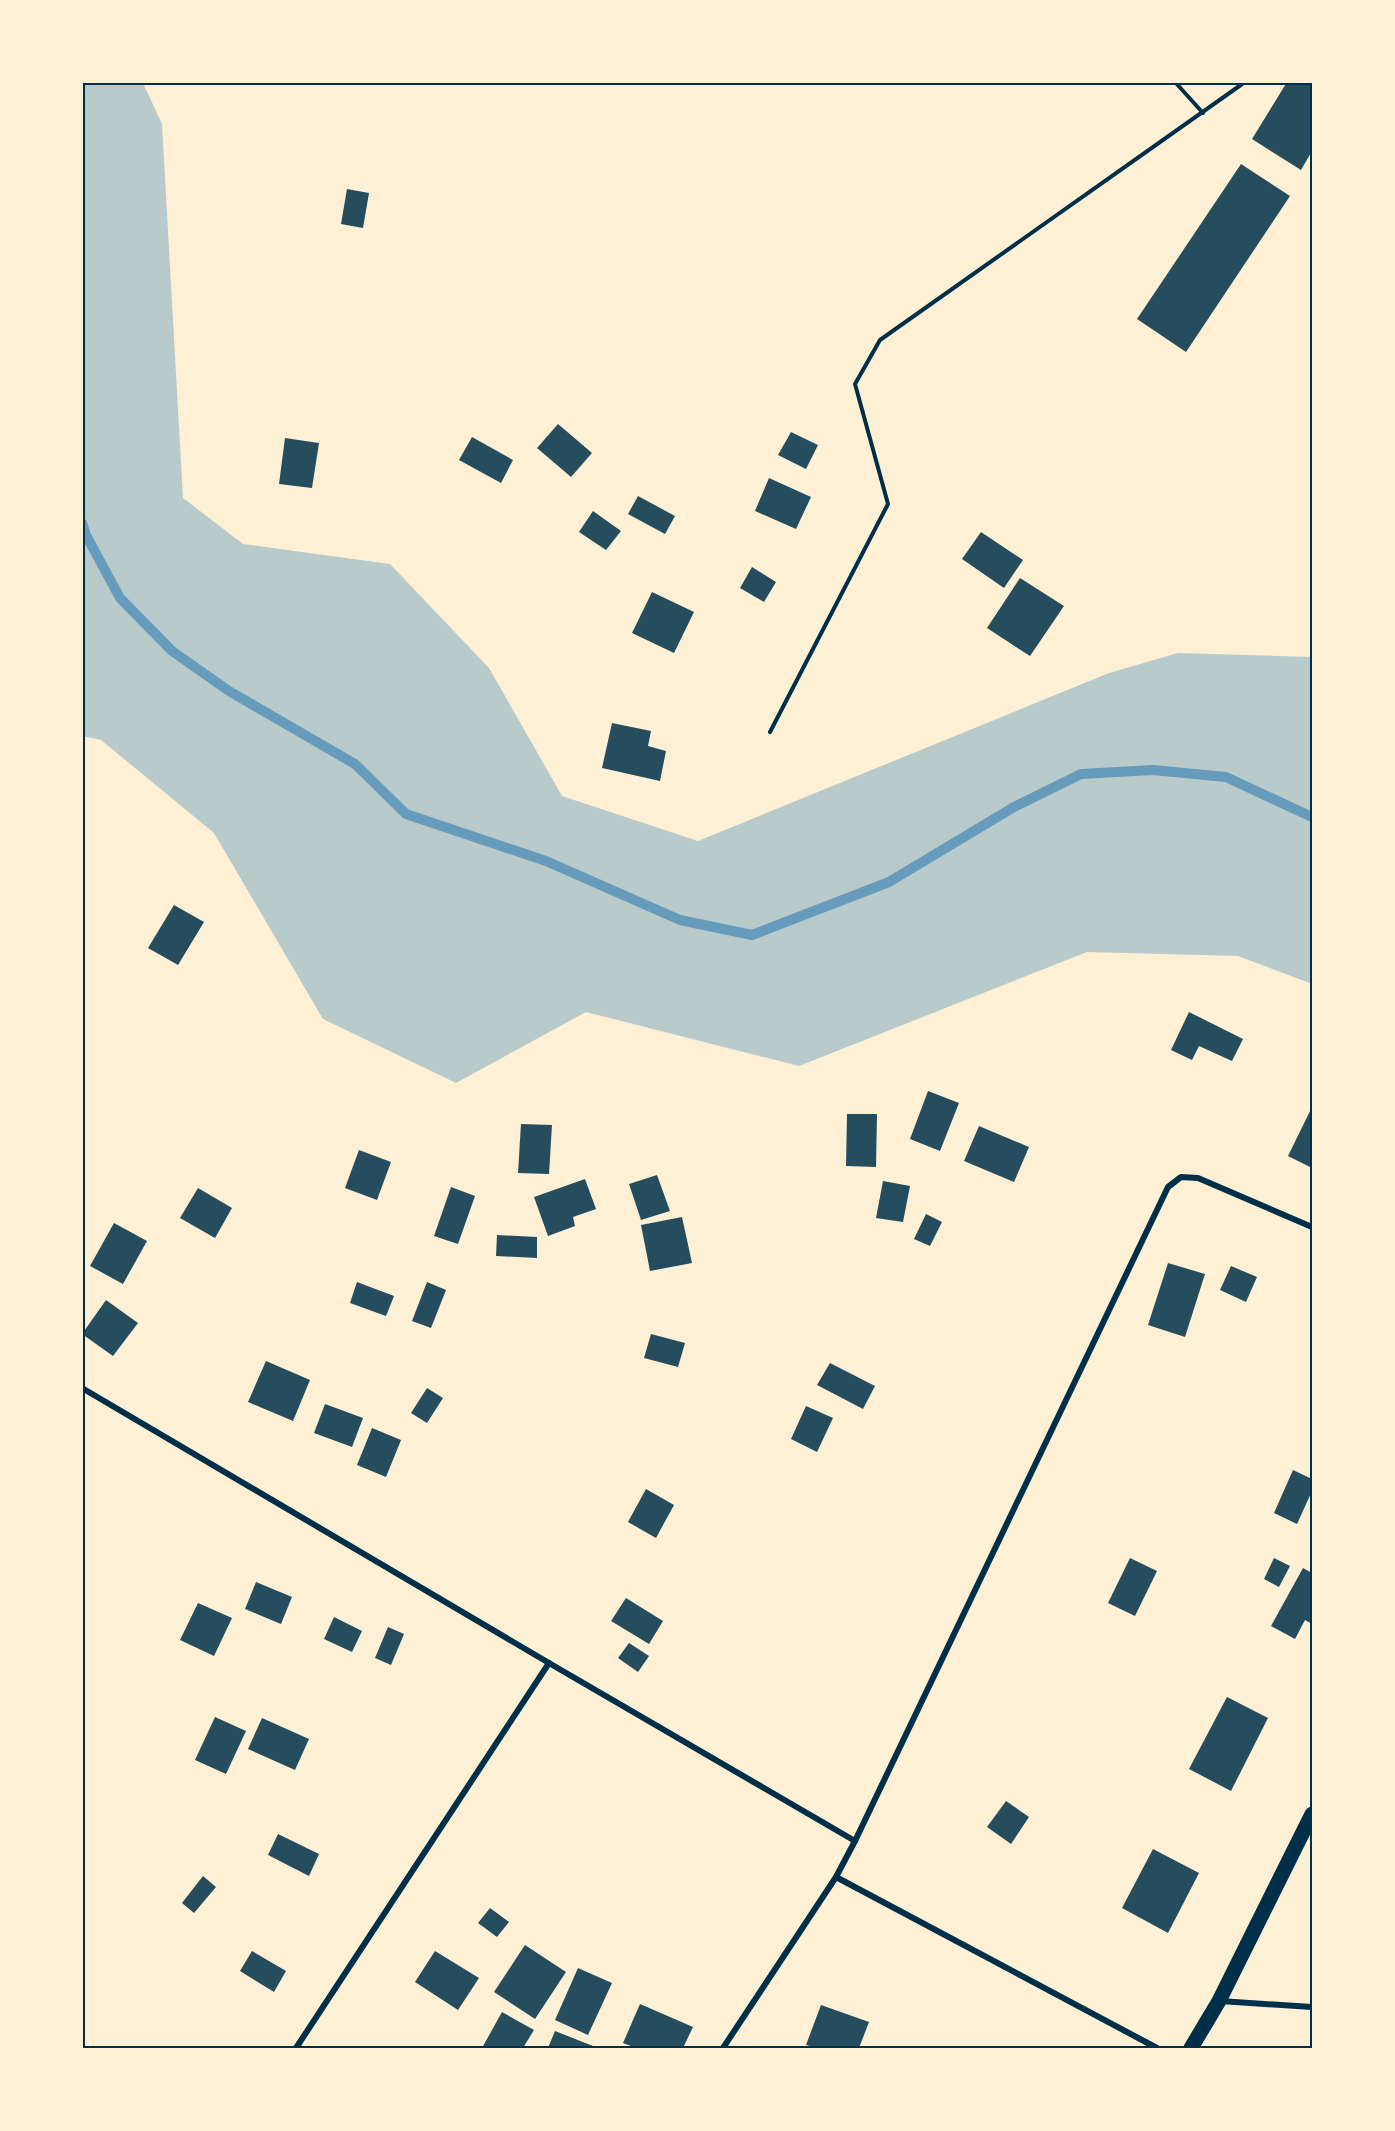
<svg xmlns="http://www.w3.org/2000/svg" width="1395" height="2131" viewBox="0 0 1395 2131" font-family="Roboto,sans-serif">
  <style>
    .green { fill: #b9caca }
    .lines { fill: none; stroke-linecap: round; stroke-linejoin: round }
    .stream { stroke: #669bbc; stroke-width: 10 }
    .building { fill: #264d5e }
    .path { stroke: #003049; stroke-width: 4 }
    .minor { stroke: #003049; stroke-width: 6 }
    .primary { stroke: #003049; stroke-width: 15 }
    .neatline { fill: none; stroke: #003049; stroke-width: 2 }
  </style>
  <rect width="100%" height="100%" fill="#fdf0d5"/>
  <path class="green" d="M83,82L143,83L162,124L183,498L243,544L390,564L489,668L562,796L698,841L1109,673L1178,653L1312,657V984L1238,956L1087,952L799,1066L586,1012L456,1083L323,1019L214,833L101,740L83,736Z"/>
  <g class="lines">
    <path class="stream" d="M82,523L86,535L120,598L172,651L229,691L355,764L406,814L546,861L680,920L752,935L889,882L1014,807L1081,774L1153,770L1226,777L1312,817"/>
  </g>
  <g class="building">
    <path d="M1287,82H1312V151L1301,170L1252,139Z"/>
    <path d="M1241,164L1290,196L1186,352L1137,319Z"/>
    <path d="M347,189L369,193L363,228L341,224Z"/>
    <path d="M558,424L592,453L571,477L537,448Z"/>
    <path d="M791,432L818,445L806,469L778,455Z"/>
    <path d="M472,437L513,460L501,483L459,460Z"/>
    <path d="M285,438L319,443L312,488L279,484Z"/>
    <path d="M769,478L811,497L796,529L755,511Z"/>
    <path d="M638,496L675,516L665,534L628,514Z"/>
    <path d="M593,511L621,531L606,550L579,532Z"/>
    <path d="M981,532L1023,560L1004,588L962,559Z"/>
    <path d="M752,567L776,582L764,602L740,588Z"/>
    <path d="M1020,578L1064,606L1030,656L987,628Z"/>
    <path d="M652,592L694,612L674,653L632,633Z"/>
    <path d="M612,723L651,731L648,746L666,751L660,781L602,768Z"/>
    <path d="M174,905L204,922L178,965L148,948Z"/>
    <path d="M1189,1012L1243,1039L1232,1061L1199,1046L1192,1060L1171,1050Z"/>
    <path d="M928,1091L959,1103L940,1151L910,1139Z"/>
    <path d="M1312,1107V1168L1288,1156Z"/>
    <path d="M847,1114H877L876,1167L846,1166Z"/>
    <path d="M521,1124L552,1125L549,1174L518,1173Z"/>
    <path d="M979,1126L1029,1147L1014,1182L964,1161Z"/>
    <path d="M359,1150L391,1162L377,1200L345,1188Z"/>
    <path d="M657,1175L670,1211L641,1220L629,1184Z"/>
    <path d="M585,1179L596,1209L573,1217L575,1226L548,1236L534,1197Z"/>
    <path d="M883,1181L910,1186L903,1222L876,1218Z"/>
    <path d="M451,1187L475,1196L458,1244L434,1236Z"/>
    <path d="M198,1188L232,1208L215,1238L180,1218Z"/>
    <path d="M926,1214L942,1222L930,1246L914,1239Z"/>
    <path d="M682,1217L692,1263L650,1271L641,1225Z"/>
    <path d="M114,1223L147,1241L123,1284L90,1266Z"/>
    <path d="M497,1235L537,1237V1258L496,1256Z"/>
    <path d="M1168,1263L1205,1274L1185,1337L1148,1325Z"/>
    <path d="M1231,1266L1257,1277L1246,1302L1220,1290Z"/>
    <path d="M357,1282L394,1296L386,1316L350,1303Z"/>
    <path d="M427,1282L446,1290L431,1328L412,1321Z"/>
    <path d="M106,1300L138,1323L113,1356L82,1334Z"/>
    <path d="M651,1334L685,1343L678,1367L644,1358Z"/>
    <path d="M266,1361L310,1380L293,1421L248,1402Z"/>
    <path d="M830,1363L875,1386L863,1409L817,1385Z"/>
    <path d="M427,1388L443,1398L427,1423L411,1413Z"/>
    <path d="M325,1404L363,1418L352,1447L314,1433Z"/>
    <path d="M806,1406L833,1418L817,1452L791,1439Z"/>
    <path d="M372,1428L401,1440L386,1477L357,1465Z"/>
    <path d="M1293,1470L1312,1479V1491L1297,1524L1274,1513Z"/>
    <path d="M646,1489L674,1505L656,1538L628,1522Z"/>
    <path d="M1130,1558L1157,1571L1135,1616L1108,1603Z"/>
    <path d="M1274,1558L1290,1566L1279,1587L1264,1579Z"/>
    <path d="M1303,1568L1312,1573V1624L1305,1620L1295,1639L1271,1626Z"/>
    <path d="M256,1582L292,1597L281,1624L245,1609Z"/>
    <path d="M626,1598L663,1621L649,1644L611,1621Z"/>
    <path d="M198,1603L232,1618L214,1656L180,1640Z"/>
    <path d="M334,1617L362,1631L352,1652L324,1639Z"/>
    <path d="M388,1627L404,1634L391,1665L375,1658Z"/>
    <path d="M629,1643L649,1656L638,1672L618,1658Z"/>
    <path d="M1227,1697L1268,1718L1231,1791L1189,1769Z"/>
    <path d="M215,1717L246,1731L226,1774L195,1760Z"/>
    <path d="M262,1718L309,1739L295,1770L248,1749Z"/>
    <path d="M1006,1801L1029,1817L1011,1844L987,1827Z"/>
    <path d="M278,1834L319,1854L309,1876L268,1855Z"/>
    <path d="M1153,1849L1199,1873L1168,1933L1122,1908Z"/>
    <path d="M203,1876L216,1887L194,1913L182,1903Z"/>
    <path d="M490,1908L509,1922L497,1937L478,1923Z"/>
    <path d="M525,1945L566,1972L535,2019L494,1992Z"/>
    <path d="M252,1951L286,1971L274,1992L240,1971Z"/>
    <path d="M435,1951L479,1978L458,2010L415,1982Z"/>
    <path d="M578,1968L612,1983L588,2035L555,2020Z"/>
    <path d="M640,2004L693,2027L683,2048H636L623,2043Z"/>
    <path d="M821,2005L869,2022L859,2048H817L806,2045Z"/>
    <path d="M502,2012L534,2030L523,2048H482Z"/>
    <path d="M555,2031L598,2048H548Z"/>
  </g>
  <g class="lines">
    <g class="path">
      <path d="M1175,82L1203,113"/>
      <path d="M770,732L888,504L855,384L880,340L1245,82"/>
    </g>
    <g class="minor">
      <path d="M82,1388L549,1663L855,1841"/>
      <path d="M836,1877L1157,2048"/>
      <path d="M1220,2001L1312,2007"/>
      <path d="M296,2048L549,1663"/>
      <path d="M723,2048L836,1877L855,1841L1168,1187L1181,1177L1198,1178L1312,1227"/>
    </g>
    <path class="primary" d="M1191,2048L1219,2001L1312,1814"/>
  </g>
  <rect width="1395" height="2131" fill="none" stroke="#fdf0d5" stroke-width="168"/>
  <rect x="84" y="84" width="1227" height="1963" class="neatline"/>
</svg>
